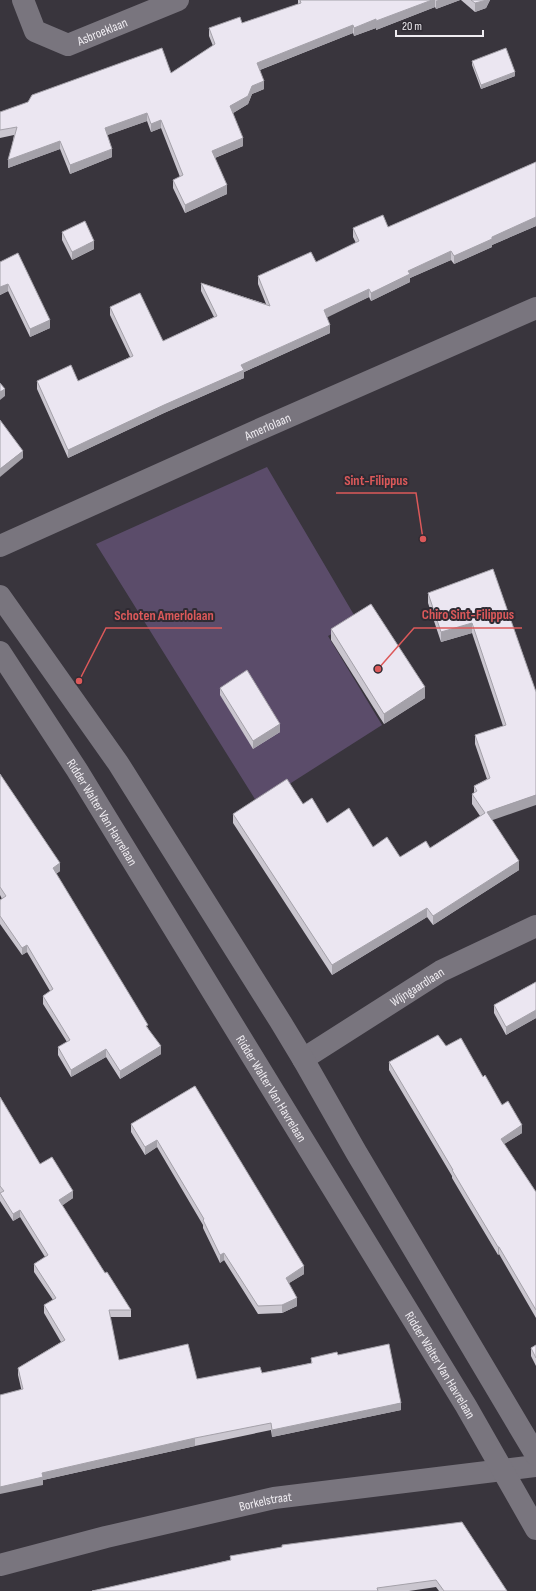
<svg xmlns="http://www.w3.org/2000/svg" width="536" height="1591" viewBox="0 0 536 1591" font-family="'Sofia Sans Condensed',sans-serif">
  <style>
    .green { fill: #5b4c6a }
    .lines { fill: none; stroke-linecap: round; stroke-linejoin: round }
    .minor { stroke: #79757e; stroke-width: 22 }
    .tertiary { stroke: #79757e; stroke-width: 22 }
    .secondary { stroke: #79757e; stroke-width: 22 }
    .wall { fill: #cac6cf }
    .shaded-wall { fill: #a4a1a9 }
    .building { fill: #ebe6f1; stroke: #a4a1a9 }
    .labels { text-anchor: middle; stroke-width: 4; stroke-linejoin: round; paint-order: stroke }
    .street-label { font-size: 13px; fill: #efecf1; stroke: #2f2b33 }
    .leader { fill: none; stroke: #dc595a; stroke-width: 1.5 }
    .callout-dot { fill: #dc595a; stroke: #2f2b33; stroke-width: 1.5 }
    .callout-label { font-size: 14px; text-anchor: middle; font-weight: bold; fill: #dc595a; stroke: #2f2b33; stroke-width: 4; stroke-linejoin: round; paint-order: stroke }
  </style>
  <rect width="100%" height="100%" fill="#39353d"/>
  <path class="green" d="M267,467L357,620L328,636L382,725L258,804L96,544Z"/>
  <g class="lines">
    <g class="minor">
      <path id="s1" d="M23,0L35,31L68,45L178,0"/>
      <path id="s2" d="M0,546L256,431L536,308"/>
      <path id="s3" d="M303,1059L441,971L536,926"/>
    </g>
    <path class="tertiary" id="s4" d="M0,1565L106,1537L274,1498L536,1466"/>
    <g class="secondary">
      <path d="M0,596L118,763L280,1021L303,1059L356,1152L536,1455"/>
      <path id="s5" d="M0,652L77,770L466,1406L536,1529"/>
    </g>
  </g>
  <g class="wall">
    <path d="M298,0H460L436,9L435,7L376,30V28L354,36L353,33L260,70L264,89L252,94L248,104L233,113L243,146L215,158L227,194L185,213L173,188V180L180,177L161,128L151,132L147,121L107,135L112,157L70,174L60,149L8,168L14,135L0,138V112L171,73L213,46L209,36V28L242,23L298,4Z"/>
    <path d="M461,0H490L486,8L475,12Z"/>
    <path d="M472,61L515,76L481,89L472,65Z"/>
    <path d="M536,162V226L492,245V247L454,264L451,260L410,278V282L371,301L369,297L326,317L330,333L244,372V378L164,413L68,458L37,389V381H78L130,357L110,315V307L163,341L214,317L201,291V283L266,304L258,284V276L316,262L356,243L353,237V228L388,227Z"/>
    <path d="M62,232L94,249L72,260L62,240Z"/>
    <path d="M0,262L50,328L30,337L8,291L0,295Z"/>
    <path d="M493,569L536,692L492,820L519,870L433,925L427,917L332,975L233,823V814L303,804L327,823L373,847L400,857L430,848L480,816L472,804V794L474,793V786L487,779L475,744V735L503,726L472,633L441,642L428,603V593Z"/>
    <path d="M331,629L425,698L384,724L331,640Z"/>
    <path d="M220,688L280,732L253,749L220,695Z"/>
    <path d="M0,774L60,871L56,874L148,1028L161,1054L120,1079L106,1057L71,1077L58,1055V1047L67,1042L43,1004V996L50,991L27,952L22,955L0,924V900L2,899L0,895Z"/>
    <path d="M536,982V1018L506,1035L494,1013V1005Z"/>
    <path d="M446,1046L483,1077L502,1105L522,1133L504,1144L536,1192V1318L499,1254L498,1255L468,1205L452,1178V1176L389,1070V1062Z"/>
    <path d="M195,1086L304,1274L289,1283L297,1306L282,1313L258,1314L224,1260L220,1263L203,1228V1225L157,1147L145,1155L131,1132V1124Z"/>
    <path d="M0,1097L40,1164L73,1198L62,1205L105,1273L131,1310V1317H110L119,1360L197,1379L262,1373L311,1363V1358L338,1355L401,1410L272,1437L271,1430L195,1446L43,1480V1485L18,1375V1368L61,1342L44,1313V1305L53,1300L34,1272V1264L45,1257L20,1217L13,1221L0,1201Z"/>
    <path d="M536,1345V1366L531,1356V1348Z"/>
    <path d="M282,1547L507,1591H439L436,1587L409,1591H92L230,1560V1556Z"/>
  </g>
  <g class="shaded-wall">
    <path d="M432,0H435V7L376,30V21Z"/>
    <path d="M438,0H460L436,9V1Z"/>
    <path d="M487,0H490L486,8L475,12V3Z"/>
    <path d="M376,19V28L354,36V28Z"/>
    <path d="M353,25V33L257,71V63Z"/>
    <path d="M515,72V76L481,89V85Z"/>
    <path d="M264,81V89L252,94L248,104L230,115V106L252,86Z"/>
    <path d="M147,113V121L105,136V128Z"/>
    <path d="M161,120V128L151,132V124Z"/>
    <path d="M243,138V146L212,159V151Z"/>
    <path d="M60,141V149L8,168V160Z"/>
    <path d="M112,149V157L70,174V165Z"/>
    <path d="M227,185V194L185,213V205Z"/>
    <path d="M536,217V226L492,245V247L454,264V256L492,237Z"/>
    <path d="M94,241V249L72,260V252Z"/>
    <path d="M451,251V260L410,278V282L371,301V293L408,271Z"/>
    <path d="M8,284V291L0,295V287Z"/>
    <path d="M369,289V297L324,319V310Z"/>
    <path d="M50,320V328L30,337V329Z"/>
    <path d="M330,325V333L244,372V378L164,413L68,458V450L241,365Z"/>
    <path d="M5,389V396L0,400V392Z"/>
    <path d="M23,451V458L0,477V469Z"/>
    <path d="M472,623V633L441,642V632Z"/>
    <path d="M425,687V698L384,724V714Z"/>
    <path d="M280,724V732L253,749V741Z"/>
    <path d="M536,795V805L487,822V812Z"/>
    <path d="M519,861V870L433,925V916Z"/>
    <path d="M60,863V871L53,876V868Z"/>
    <path d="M427,908V917L332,975V965Z"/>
    <path d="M27,945V952L22,955V948Z"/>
    <path d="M536,1010V1018L506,1035V1027Z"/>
    <path d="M161,1046V1054L120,1079V1071Z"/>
    <path d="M106,1049V1057L71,1077V1070Z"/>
    <path d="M522,1125V1133L501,1146V1139Z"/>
    <path d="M157,1140V1147L145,1155V1147Z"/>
    <path d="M73,1191V1198L59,1208V1200Z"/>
    <path d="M20,1210V1217L13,1221V1214Z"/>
    <path d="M498,1247H499V1254L498,1255Z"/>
    <path d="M224,1253V1260L220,1263V1255Z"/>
    <path d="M304,1266V1274L286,1285V1278Z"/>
    <path d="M297,1298V1306L282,1313V1305Z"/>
    <path d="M401,1403V1410L272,1437V1430Z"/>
    <path d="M195,1438V1446L43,1480V1485L0,1494V1487L42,1473Z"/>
  </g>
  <g class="building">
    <path d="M300,0H432L376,21V19L354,28L353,25L257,63L264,81L252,86L248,96L230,106L243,138L212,151L227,185L185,205L173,180L183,175L161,120L151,124L147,113L105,128L112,149L70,165L60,141L8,160L17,127L0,130V112L28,102L32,95L162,48L171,73L215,44L209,28L240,17L242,23L301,3Z"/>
    <path d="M471,0H487L475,3Z"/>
    <path d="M506,48L515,72L481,85L472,61Z"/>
    <path d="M536,162V217L492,237V239L454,256L451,251L408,271L410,274L371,293L369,289L324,310L330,325L241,365L244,370L164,405L68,450L37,381L71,365L78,381L133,356L110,307L140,293L163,341L217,316L201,283L270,306L258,276L311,252L316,262L359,241L353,228L383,215L388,227Z"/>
    <path d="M85,221L94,241L72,252L62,232Z"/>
    <path d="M18,253L50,320L30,329L8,284L0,287V262Z"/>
    <path d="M0,383L5,389L0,392Z"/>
    <path d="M0,420L23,451L0,469Z"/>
    <path d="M493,569L536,692V795L487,812L519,861L433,916L427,908L332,965L233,814L287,779L303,804L312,798L327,823L349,808L373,847L387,837L400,857L426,841L430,848L485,813L472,794L477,791L474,786L490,778L475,735L506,725L472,623L441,632L428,593Z"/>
    <path d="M371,604L425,687L384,714L331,629Z"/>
    <path d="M247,670L280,724L253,741L220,688Z"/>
    <path d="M0,774L60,863L53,868L148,1025L146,1026L161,1046L120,1071L106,1049L71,1070L58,1047L70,1040L43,996L53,989L27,945L22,948L0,916V900L6,896L0,887Z"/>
    <path d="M536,982V1010L506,1027L494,1005Z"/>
    <path d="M438,1035L446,1046L461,1038L483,1077L485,1075L502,1105L508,1101L522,1125L501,1139L536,1192V1310L499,1247H498L468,1197L452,1170H453L389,1062Z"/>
    <path d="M195,1086L304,1266L286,1278L297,1298L282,1305L258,1306L224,1253L220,1255L203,1220L204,1219L157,1140L145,1147L131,1124Z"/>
    <path d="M0,1097L40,1164L52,1157L73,1191L59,1200L105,1273L107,1272L131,1310H109L119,1360L188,1344L197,1379L260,1367L262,1373L312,1363L311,1358L337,1352L338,1355L389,1344L401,1403L272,1430L271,1423L195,1438L42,1473L43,1477L0,1487V1395L23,1389L18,1368L65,1340L44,1305L56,1298L34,1264L48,1255L20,1210L13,1214L0,1193L4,1191L0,1186Z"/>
    <path d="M536,1345V1358L531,1348Z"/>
    <path d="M462,1522L507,1591H444L436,1580L377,1588L378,1591H92L231,1560L230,1556L282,1547V1545Z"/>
  </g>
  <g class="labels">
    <g class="street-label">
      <text dy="5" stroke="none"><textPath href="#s1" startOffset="106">Asbroeklaan</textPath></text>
      <text dy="5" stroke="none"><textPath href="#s2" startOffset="293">Amerlolaan</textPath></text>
      <text dy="5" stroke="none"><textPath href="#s5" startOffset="190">Ridder Walter Van Havrelaan</textPath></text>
      <text dy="5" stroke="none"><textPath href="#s3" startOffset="135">Wijngaardlaan</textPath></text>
      <text dy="5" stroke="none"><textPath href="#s5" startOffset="514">Ridder Walter Van Havrelaan</textPath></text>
      <text dy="5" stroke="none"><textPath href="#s5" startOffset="838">Ridder Walter Van Havrelaan</textPath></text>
      <text dy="5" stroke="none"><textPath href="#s4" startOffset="273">Borkelstraat</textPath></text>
    </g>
  </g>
  <path class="leader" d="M423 539L416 493H336M378 669L414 628H522M79 681L106 628H222"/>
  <g class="callout-dot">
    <circle cx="423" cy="539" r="4"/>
    <circle cx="378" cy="669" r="4"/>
    <circle cx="79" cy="681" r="4"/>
  </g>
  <g class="callout-label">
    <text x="376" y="485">Sint-Filippus</text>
    <text x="468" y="619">Chiro Sint-Filippus</text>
    <text x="164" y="620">Schoten Amerlolaan</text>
  </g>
  <path d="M396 30v6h87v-6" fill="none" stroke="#efecf1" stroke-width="2"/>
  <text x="402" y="30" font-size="12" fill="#efecf1" stroke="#2f2b33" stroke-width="3" paint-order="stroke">20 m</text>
</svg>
